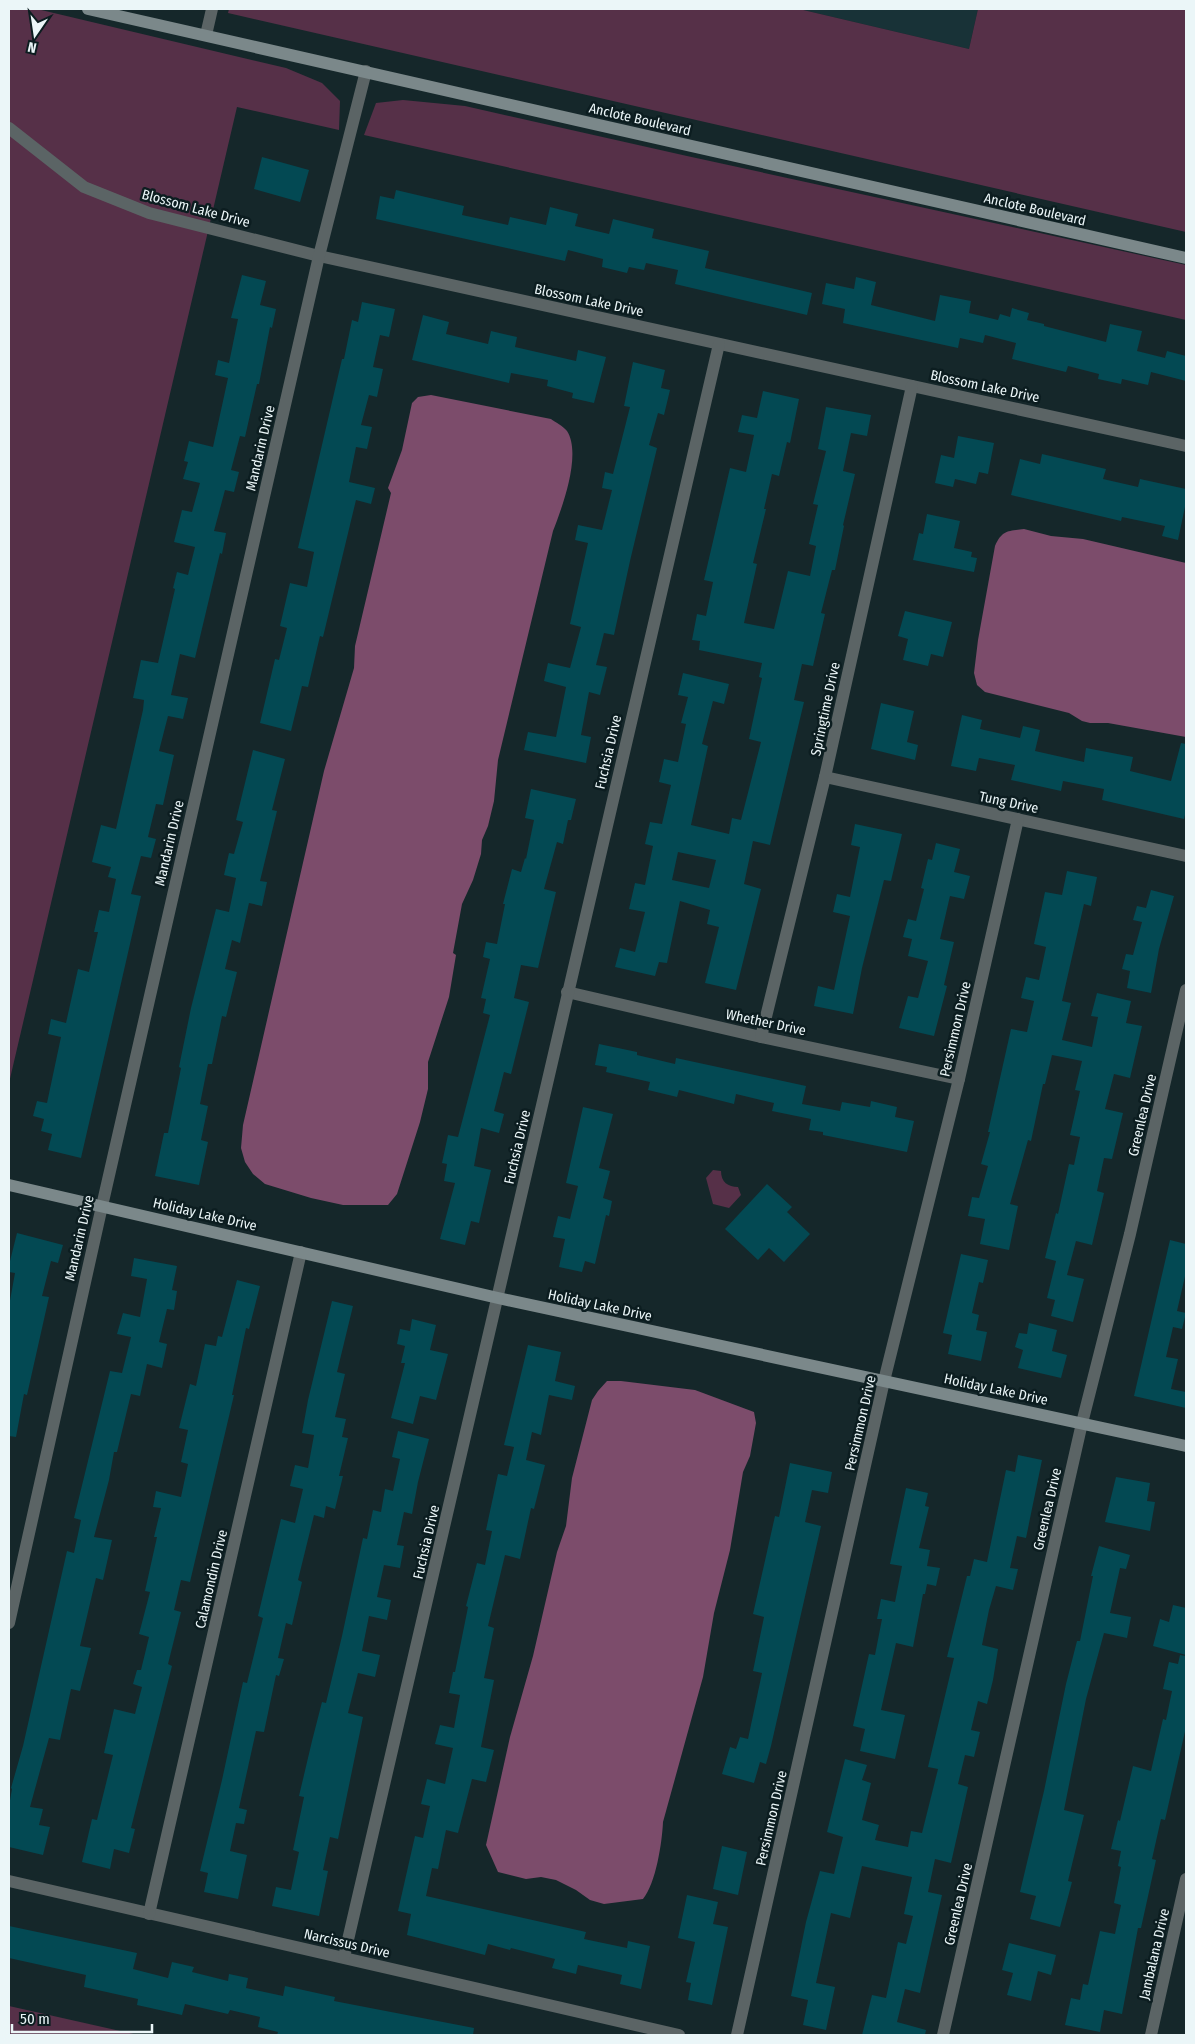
<svg xmlns="http://www.w3.org/2000/svg" width="1195" height="2044" viewBox="0 0 1195 2044" font-family="'Fira Sans Condensed',sans-serif">
  <style>
    .built { fill: #183237 }
    .green { fill: #563048 }
    .water { fill: #7c4c6b }
    .building { fill: #034953; fill-rule: evenodd }
    .lines { fill: none; stroke-linecap: round; stroke-linejoin: round }
    .street { stroke: #5b6465; stroke-width: 12 }
    .secondary { stroke: #7b888a; stroke-width: 12 }
    .labels { text-anchor: middle; stroke-width: 5; stroke-linejoin: round; paint-order: stroke }
    .street-label { font-size: 14px; fill: #ebf6f8; stroke: #0c1d20 }
  </style>
  <rect width="100%" height="100%" fill="#15272a"/>
  <path class="built" d="M799,9H978L969,49Z"/>
  <g class="green">
    <path d="M9,9H37L286,68L322,83L340,101L339,130L237,107L9,1083Z"/>
    <path d="M229,9H799L969,49L978,9H1186V232L228,13Z"/>
    <path d="M403,100L465,106L687,156L1186,265V320L364,135L376,103Z"/>
    <path d="M713,1170L721,1171C721,1182 728,1187 738,1187L741,1195L729,1208L713,1204L706,1178Z"/>
    <path d="M9,2006L138,2035H9Z"/>
  </g>
  <g class="water">
    <path d="M431,395L551,419C555,422 563,426 567,431C582,454 562,508 553,531L498,760L494,801L488,826L482,840L481,854L473,880L462,904L453,953L456,955L449,997L428,1062V1089L420,1122L397,1194L388,1205H343L311,1198L265,1184L253,1174L245,1162L241,1148L243,1125L324,771L354,668L355,646L391,493L388,488L402,450L412,403L418,397Z"/>
    <path d="M1024,529L1051,536L1083,539L1186,563V737L1108,723H1090L1082,721L1069,713L985,692L977,685L974,673L978,640L995,546C1002,530 1008,531 1024,529Z"/>
    <path d="M607,1381H621L695,1390L754,1412L756,1423L750,1456L743,1472L730,1550L714,1613L703,1677L663,1822C662,1843 656,1883 643,1899L604,1904L590,1900L576,1890L556,1880L541,1877L526,1879L498,1872L486,1845L510,1737L533,1656L557,1552L566,1526L572,1478L592,1400L598,1391Z"/>
  </g>
  <g class="building">
    <path d="M262,157L309,170L300,202L254,189Z"/>
    <path d="M396,190L464,206L462,215L508,225L510,217L546,225L550,207L578,214L575,226L609,234L613,219L654,229L652,238L709,251L705,268L812,293L807,315L675,284L678,270L646,263L644,270L629,267L627,273L602,267L603,259L568,250L565,261L376,219L380,196L394,199Z"/>
    <path d="M242,275L266,281L260,305L276,309L272,328L270,327L259,384H257L245,437L240,436L231,470L239,472L234,492L225,490L214,531L226,533L222,554L220,553L195,658L180,654L171,695L188,698L183,719L168,716L159,751L174,755L163,805L156,804L148,837L156,839L151,858L141,856L131,894L141,896L81,1158L48,1150L52,1134L41,1131L44,1119L33,1116L37,1101L47,1103L61,1037L48,1034L51,1019L66,1023L78,969L89,972L98,932H94L99,910L109,912L116,879L108,877L111,867L92,862L101,825L116,829L143,710L144,700L133,698L141,660L158,663L175,589L173,588L177,572L188,575L195,547L174,542L182,510L192,512L200,483L183,479L188,462L184,461L189,441L213,447L228,378L215,375L218,360L229,363L238,319L231,318Z"/>
    <path d="M856,277L876,282L871,305L935,321L940,295L971,301L969,313L998,320L1000,314L1010,317L1012,308L1029,313L1027,320L1044,324V326L1106,342L1110,324L1142,331L1137,351L1165,358L1167,351L1186,356V381L1151,372L1148,385L1122,379L1121,384L1098,379L1099,374L1068,366L1066,372L1012,359L1016,343L985,335L983,343L960,338L958,348L843,323L845,309L822,304L826,283L854,289Z"/>
    <path d="M362,302L395,309L389,337L380,335L373,367L383,369L377,397L369,395L361,425L372,427L367,449L356,447L349,482L375,488L371,504L356,500L323,637L320,636L308,687L302,686L291,731L260,723L275,659L279,660L287,628L280,626L290,583L307,587L314,552L298,548L342,359H344L352,320L358,322Z"/>
    <path d="M423,315L449,322L446,334L488,344L491,331L517,337L515,347L576,361L578,350L606,357L594,403L572,398L573,393L547,386L548,380L511,373L509,383L412,360Z"/>
    <path d="M633,362L665,370L661,388L670,390L664,415L658,413L649,445L657,448L630,561L614,635L604,633L596,665L607,667L600,695L589,692L581,735L591,737L586,763L524,750L528,732L556,737L566,687L544,681L548,663L570,668L581,627L570,624L588,543L575,540L578,525L602,530L612,490L602,488L605,472L613,474L630,407L624,406Z"/>
    <path d="M763,391L799,399L790,443L787,442L779,476L772,474L764,509H766L753,563L757,564L744,623L774,629L788,571L810,576L816,546L809,544L818,505L813,504L826,451L818,449L826,407L871,415L867,436L851,433L843,471L855,474L843,525L844,526L835,570H832L821,613L825,614L813,666L802,664L794,700L804,702L770,845L753,841L744,884L761,889L736,990L705,983L719,927L707,924L710,910L680,901L667,963L659,962L655,976L615,967L620,948L635,952L645,912L629,909L635,883L645,885L653,846L645,844L650,822L662,824L671,785L659,782L664,759L678,762L686,724L681,723L688,697L678,695L683,673L729,684L724,704L713,701L702,744L708,746L691,825L729,834L732,818L741,820L761,742L749,739L762,678L759,677L762,663L699,650L700,641L692,640L697,614L706,616L713,582L704,580L730,468L746,472L754,435L738,432L742,415L757,418ZM678,852L716,860L709,888L672,880Z"/>
    <path d="M958,436L994,443L988,474L979,472L976,484L955,479L953,487L935,483L941,455L954,458Z"/>
    <path d="M1042,454L1106,469L1103,479L1138,487L1140,479L1186,489V502L1178,540L1162,536L1165,526L1122,517L1121,521L1011,495L1020,459L1040,464Z"/>
    <path d="M927,514L960,521L954,548L972,552L971,557L977,558L974,572L913,560L919,533L923,534Z"/>
    <path d="M905,611L952,622L943,657L931,654L928,666L903,660L908,639L898,636Z"/>
    <path d="M881,703L914,711L907,742L918,745L915,760L871,749Z"/>
    <path d="M962,715L982,720L980,729L1020,738L1023,726L1040,730L1035,751L1084,762L1086,748L1133,757L1130,771L1171,781L1181,743L1186,744V811L1184,819L1102,800L1104,789L1063,781L1061,791L1011,780L1015,765L979,758L976,771L951,766Z"/>
    <path d="M253,750L285,759L272,810L277,811L260,881L267,882L262,906L249,903L240,943L232,940L225,969L237,972L226,1017L222,1016L212,1064H208L200,1104L208,1106L201,1140L208,1142L199,1185L155,1176L164,1133H168L181,1068L179,1067L191,1008L216,909L229,912L236,878L224,875L229,853L234,854L243,822L236,820Z"/>
    <path d="M531,789L576,799L571,820H568L563,844L557,842L544,889L556,892L538,968L521,965L514,998L529,1002L511,1074L504,1072L494,1111L504,1114L499,1133L481,1128L474,1166L491,1170L479,1223L471,1221L465,1245L440,1239L455,1183L444,1181L447,1164L442,1163L448,1135L458,1137L490,1015L483,1013L486,999L481,998L490,959L483,957L486,942L497,944L505,904H503L512,869L521,872L525,858L526,859L534,820L525,818Z"/>
    <path d="M855,824L902,834L891,881L884,880L862,968L853,1014L814,1006L818,986L834,990L850,916L833,912L837,894L850,897L860,847L851,845Z"/>
    <path d="M936,843L960,849L954,872L970,876L964,899L950,896L940,939L954,942L944,985L947,986L934,1036L899,1028L908,996L918,998L928,961L908,956L912,939L903,937L908,919L916,921L924,889L921,888L928,859L932,860Z"/>
    <path d="M1067,871L1097,877L1091,906L1084,904L1062,1001L1071,1003L1062,1040L1092,1047L1098,1017L1091,1016L1097,993L1131,1001L1126,1023L1142,1026L1130,1078L1114,1074L1105,1109L1123,1113L1112,1159L1104,1158L1097,1191L1104,1193L1092,1245L1076,1241L1067,1275L1084,1279L1073,1322L1051,1316L1055,1300L1047,1298L1056,1261L1045,1258L1056,1213L1058,1214L1069,1164L1074,1165L1080,1137L1070,1135L1080,1091L1075,1090L1082,1061L1052,1055L1045,1084H1043L1031,1141L1028,1140L1010,1204L1018,1206L1009,1250L980,1244L985,1219L968,1216L972,1197L979,1198L988,1166L981,1164L990,1132H988L1011,1029L1027,1032L1034,1001L1021,998L1026,977L1039,980L1046,947L1034,944L1045,892L1062,895Z"/>
    <path d="M1151,890L1174,896L1159,949L1151,993L1127,988L1130,971L1122,969L1126,954L1133,955L1142,922L1133,920L1137,906L1146,908Z"/>
    <path d="M599,1044L637,1052V1055L675,1064L676,1058L806,1086L802,1104L840,1111L842,1102L870,1107L871,1101L897,1107L895,1117L914,1121L907,1152L823,1135V1132L809,1130L811,1119L772,1111L774,1103L736,1094L734,1104L679,1090L677,1097L648,1090L650,1082L606,1072L607,1067L595,1065Z"/>
    <path d="M583,1107L613,1114L599,1168L610,1171L603,1198L612,1201L609,1216L606,1215L595,1264L585,1261L582,1272L559,1267L565,1239L553,1237L558,1216L570,1219L578,1186L566,1183Z"/>
    <path d="M767,1184L792,1207L787,1212L810,1234L784,1262L769,1248L758,1260L725,1229Z"/>
    <path d="M17,1233L63,1245L58,1263L51,1261L42,1296L49,1297L27,1395L24,1394L16,1437L9,1436V1306L15,1273L9,1272V1265Z"/>
    <path d="M1170,1240L1186,1244V1272L1177,1311L1186,1313L1182,1329L1173,1327L1166,1357L1178,1359L1171,1389L1186,1392V1408L1134,1396Z"/>
    <path d="M961,1254L988,1260L983,1283L979,1282L972,1313L979,1315L976,1330L987,1332L981,1361L948,1354L952,1335L943,1333Z"/>
    <path d="M134,1258L177,1266L172,1290L177,1291L174,1310L167,1309L159,1342L167,1344L162,1368L147,1364L140,1396L131,1394L117,1452H114L109,1480L94,1537L112,1540L103,1580L96,1578L80,1646L91,1648L80,1691L71,1689L60,1740L49,1738L30,1807L43,1809L39,1825L50,1827L43,1855L9,1847V1806L12,1789L11,1788L23,1746L67,1551L74,1553L81,1520L74,1518L110,1371L122,1373L131,1337L117,1334L123,1313L140,1317L147,1279L131,1276Z"/>
    <path d="M237,1280L260,1286L249,1329L246,1328L232,1395H234L190,1582L181,1580L174,1610L181,1612L168,1664L172,1666L131,1828L135,1829L129,1853L114,1849L110,1869L82,1862L92,1819L97,1820L113,1755L104,1753L114,1709L135,1714L142,1687L133,1684L137,1670H141L149,1637L139,1634L150,1592L145,1591L157,1537H154L161,1508L153,1507L156,1491L181,1497L188,1464L181,1462L188,1430L179,1428L190,1384L196,1386L205,1344L216,1346L218,1336L222,1337Z"/>
    <path d="M332,1301L353,1306L337,1372L345,1374L335,1417L346,1419L342,1437L348,1438L339,1476H343L335,1509L326,1506L324,1518L314,1515L298,1580L302,1582L292,1625L286,1623L278,1658L284,1659L279,1676L276,1675L264,1732L256,1731L239,1808L247,1810L244,1824L236,1823L230,1851L247,1855L238,1899L204,1892L208,1873L200,1871L222,1780L243,1682L247,1683L263,1618L258,1616L281,1519L295,1523L303,1489L290,1486L295,1465L308,1468L314,1435L302,1433L308,1400Z"/>
    <path d="M412,1319L436,1325L430,1350L448,1354L436,1400L420,1396L413,1424L391,1418L405,1363H401L405,1346L397,1344L400,1329L410,1331Z"/>
    <path d="M1029,1323L1057,1330L1052,1351L1067,1355L1061,1378L1018,1368L1023,1350L1015,1347L1019,1333L1027,1334Z"/>
    <path d="M528,1345L561,1352L555,1381L575,1386L572,1400L549,1395L541,1435L532,1432L526,1460L545,1465L534,1509L531,1508L520,1559L505,1555L488,1626L494,1628L484,1678L494,1680L481,1747L494,1750L486,1782L472,1779L458,1833L446,1830L438,1869L432,1868L426,1896L586,1932L584,1939L627,1948L628,1941L650,1946L641,1989L620,1984L622,1975L578,1965L576,1974L552,1968L555,1959L511,1948L510,1950L488,1944L485,1955L407,1935L411,1914L398,1911L415,1836L423,1838L430,1806L421,1804L427,1779L445,1784L453,1748L435,1744L440,1725L454,1728L460,1695L449,1693L453,1672H455L468,1607L466,1606L477,1563L485,1565L492,1531L486,1530L498,1474L507,1476L514,1447L504,1445Z"/>
    <path d="M398,1431L429,1439L418,1482L412,1514L404,1512L397,1545L404,1546L400,1568L384,1565L377,1597L391,1600L387,1620L369,1616L362,1651L380,1655L375,1677L358,1673L348,1713L363,1717L338,1839L330,1837L323,1870L328,1871L319,1916L272,1906L276,1887L291,1890L299,1852L293,1850L304,1797L299,1796L312,1741L322,1702L326,1703L342,1636L363,1538L367,1539L373,1510L381,1512L385,1489L393,1491L400,1459L392,1457Z"/>
    <path d="M1018,1455L1042,1460L1026,1538L1017,1536L1010,1568L1018,1569L1013,1590L996,1586L989,1610L982,1645L998,1649L993,1680L987,1704L978,1701L971,1730L980,1732L974,1757L965,1755L958,1784L968,1787L951,1863L935,1859L928,1892L942,1895L920,1993L905,1989L897,2022L926,2030L925,2035H862L872,1995L886,1998L898,1942L906,1944L913,1916L904,1914L912,1877L862,1866L850,1918L831,1913L816,1983L835,1987L826,2030L803,2025L808,2000L791,1996L806,1922L820,1871L834,1874L843,1837L827,1832L845,1759L867,1765L862,1780L871,1783L862,1820L879,1825L875,1840L908,1847L911,1831L922,1833L938,1769L928,1767L954,1658L947,1657L967,1576H970L974,1559L987,1562L1006,1470L1015,1472Z"/>
    <path d="M790,1463L832,1472L828,1493L812,1490L805,1522L821,1526L771,1746L766,1764L760,1762L754,1783L722,1774L730,1747L736,1749L740,1737L748,1739L762,1673L753,1671L764,1617L753,1614L775,1516L779,1517Z"/>
    <path d="M1116,1477L1150,1483L1147,1501L1155,1502L1150,1531L1105,1522Z"/>
    <path d="M906,1488L928,1493L925,1506L929,1507L919,1548L930,1550L927,1566L940,1568L936,1586L927,1584L925,1594H923L913,1647L896,1643L881,1710L905,1715L895,1759L860,1751L865,1729L853,1726L869,1654L875,1655L882,1619H877L881,1599L895,1602L902,1566L890,1564Z"/>
    <path d="M1099,1546L1130,1555L1126,1569L1120,1568L1110,1613L1131,1617L1127,1638L1104,1633L1086,1699L1064,1810L1084,1815L1068,1881L1072,1882L1060,1927L1030,1919L1036,1896L1020,1892L1044,1791L1066,1684L1077,1641H1080L1093,1576H1091Z"/>
    <path d="M1173,1605L1186,1608V1655L1153,1646L1160,1619L1169,1622Z"/>
    <path d="M1180,1655L1186,1656V1727L1165,1820L1161,1819L1152,1859L1156,1860L1141,1928H1138L1122,2014L1104,2010L1100,2032L1065,2025L1071,1998L1080,2000L1083,1984L1088,1985L1100,1931L1115,1934L1121,1905L1114,1903L1121,1867L1118,1866L1121,1851L1111,1849L1118,1820L1120,1821L1133,1766L1151,1771L1163,1719L1166,1720L1172,1691L1163,1689L1169,1662L1178,1664Z"/>
    <path d="M722,1846L747,1852L738,1895L713,1889Z"/>
    <path d="M687,1895L718,1902L713,1924L728,1927L712,2005L688,2000L691,1983L686,1982L695,1942L678,1938Z"/>
    <path d="M9,1926L137,1953L133,1969L168,1978L172,1962L194,1967L192,1972L228,1981L229,1974L248,1978L246,1988L283,1996L285,1986L335,1997L334,2001L474,2028L473,2035H277L278,2032L258,2027L260,2017L230,2010L228,2014L185,2004L182,2015L137,2005L138,1999L84,1987L86,1975L9,1958Z"/>
    <path d="M1009,1943L1056,1955L1051,1975L1038,1971L1031,2001L1007,1995L1013,1973L1002,1970Z"/>
  </g>
  <g class="lines">
    <g class="street">
      <path d="M206,35L212,9"/>
      <path d="M9,128L84,187L149,213L319,256L1186,446"/>
      <path d="M825,777L1186,856"/>
      <path d="M567,992L761,1037L959,1079"/>
      <path d="M761,1037L825,777L912,386"/>
      <path d="M9,1623L102,1206L319,256L366,71"/>
      <path d="M9,1881L679,2035"/>
      <path d="M149,1914L301,1252"/>
      <path d="M344,1957L719,344"/>
      <path d="M737,2035L884,1381L959,1079L1018,819"/>
      <path d="M943,2035L1082,1423L1130,1234L1186,990"/>
      <path d="M1151,2035L1186,1879"/>
    </g>
    <g class="secondary">
      <path d="M88,9C454,91 820,177 1186,258"/>
      <path d="M9,1185L498,1298L1186,1446"/>
    </g>
  </g>
  <g class="labels">
    <g class="street-label">
      <text transform="translate(640 119) rotate(13)" y="5">Anclote Boulevard</text>
      <text transform="translate(196 208) rotate(15)" y="5">Blossom Lake Drive</text>
      <text transform="translate(1035 209) rotate(13)" y="5">Anclote Boulevard</text>
      <text transform="translate(589 300) rotate(12)" y="5">Blossom Lake Drive</text>
      <text transform="translate(985 386) rotate(12)" y="5">Blossom Lake Drive</text>
      <text transform="translate(260 448) rotate(-77)" y="5">Mandarin Drive</text>
      <text transform="translate(825 709) rotate(-78)" y="5">Springtime Drive</text>
      <text transform="translate(608 752) rotate(-77)" y="5">Fuchsia Drive</text>
      <text transform="translate(1009 802) rotate(12)" y="5">Tung Drive</text>
      <text transform="translate(169 843) rotate(-77)" y="5">Mandarin Drive</text>
      <text transform="translate(766 1022) rotate(12)" y="5">Whether Drive</text>
      <text transform="translate(955 1029) rotate(-77)" y="5">Persimmon Drive</text>
      <text transform="translate(1142 1115) rotate(-77)" y="5">Greenlea Drive</text>
      <text transform="translate(517 1147) rotate(-77)" y="5">Fuchsia Drive</text>
      <text transform="translate(205 1214) rotate(13)" y="5">Holiday Lake Drive</text>
      <text transform="translate(79 1238) rotate(-77)" y="5">Mandarin Drive</text>
      <text transform="translate(600 1305) rotate(12)" y="5">Holiday Lake Drive</text>
      <text transform="translate(996 1389) rotate(12)" y="5">Holiday Lake Drive</text>
      <text transform="translate(860 1423) rotate(-77)" y="5">Persimmon Drive</text>
      <text transform="translate(1047 1509) rotate(-77)" y="5">Greenlea Drive</text>
      <text transform="translate(426 1542) rotate(-77)" y="5">Fuchsia Drive</text>
      <text transform="translate(211 1579) rotate(-77)" y="5">Calamondin Drive</text>
      <text transform="translate(771 1818) rotate(-77)" y="5">Persimmon Drive</text>
      <text transform="translate(958 1904) rotate(-77)" y="5">Greenlea Drive</text>
      <text transform="translate(347 1943) rotate(13)" y="5">Narcissus Drive</text>
      <text transform="translate(1154 1954) rotate(-77)" y="5">Jambalana Drive</text>
    </g>
  </g>
  <rect width="1195" height="2044" fill="none" stroke="#ebf6f8" stroke-width="20"/>
  <g transform="translate(35 35) rotate(193)" stroke="#0c1d20" stroke-width="4" paint-order="stroke">
  <path d="M0-4L9 19L0 12L-9 19Z" fill="#ebf6f8"/>
  <text y="-8" font-size="14" font-weight="bold" text-anchor="middle" fill="#ebf6f8">N</text>
  </g>
  <path d="M12 2024v8h140v-8" fill="none" stroke="#ebf6f8" stroke-width="2.5"/>
  <text x="20" y="2024" font-size="15" fill="#ebf6f8" stroke="#0c1d20" stroke-width="4" paint-order="stroke">50 m</text>
</svg>
